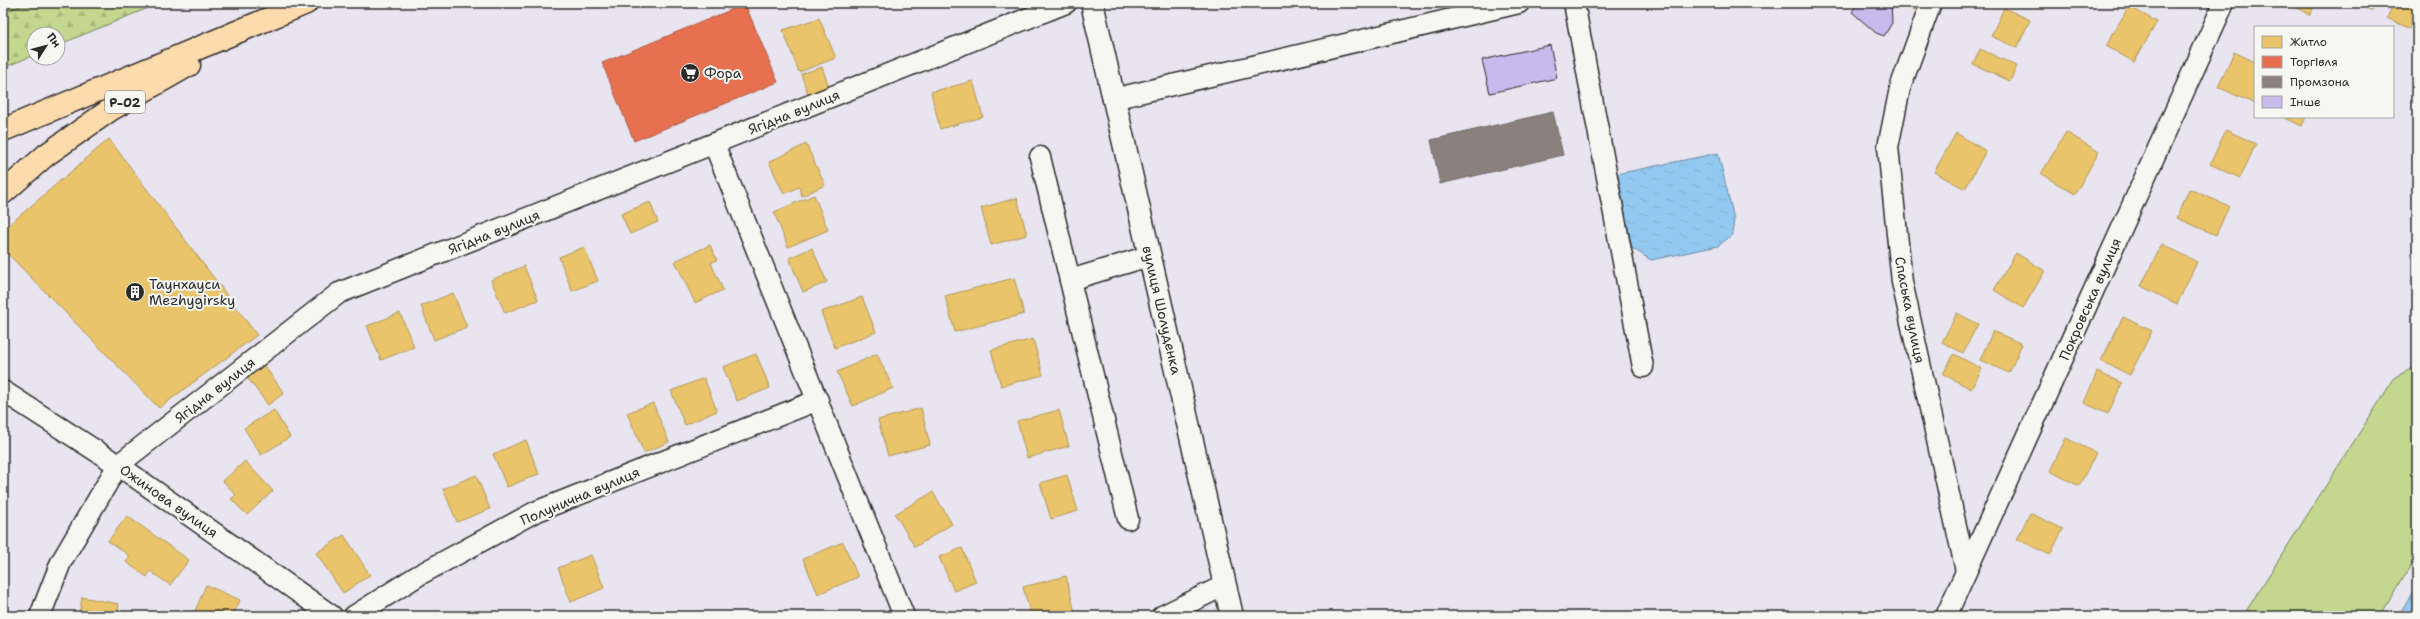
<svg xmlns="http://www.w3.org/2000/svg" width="2420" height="619" viewBox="0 0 2420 619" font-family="'Shantell Sans',sans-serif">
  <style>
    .green { fill: #c3d88e; stroke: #77825c }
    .forest { fill: url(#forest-firs); stroke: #77825c }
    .water { fill: url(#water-ripples); stroke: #698aa2 }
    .homes { fill: #e9c46a; stroke: #b09657 }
    .shops { fill: #e76f51; stroke: #af5b46 }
    .industry { fill: #8a817c; stroke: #6e6764 }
    .building { fill: #c7baec; stroke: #2b2b2b }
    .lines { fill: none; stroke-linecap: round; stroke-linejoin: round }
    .street-casing { stroke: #2b2b2b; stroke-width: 23 }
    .secondary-casing { stroke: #2b2b2b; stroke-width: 25 }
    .primary-casing { stroke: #2b2b2b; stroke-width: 25 }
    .street { stroke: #f6f6f2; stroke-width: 20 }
    .secondary { stroke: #f6f6f2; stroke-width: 22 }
    .primary { stroke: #fedbac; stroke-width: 22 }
    .labels { text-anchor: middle; stroke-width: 4; stroke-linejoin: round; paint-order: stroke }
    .shield { fill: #f6f6f2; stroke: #686867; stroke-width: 1 }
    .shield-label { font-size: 13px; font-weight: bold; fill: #2b2b2b }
    .poi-label { font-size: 14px; fill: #2b2b2b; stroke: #f6f6f2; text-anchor: start }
    .street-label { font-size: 14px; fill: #2b2b2b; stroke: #f6f6f2 }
  </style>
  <defs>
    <pattern id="forest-firs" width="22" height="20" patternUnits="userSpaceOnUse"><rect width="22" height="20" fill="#c3d88e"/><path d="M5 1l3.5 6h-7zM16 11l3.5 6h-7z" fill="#a8ba7b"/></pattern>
    <pattern id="water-ripples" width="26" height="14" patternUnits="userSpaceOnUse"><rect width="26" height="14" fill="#93c9f1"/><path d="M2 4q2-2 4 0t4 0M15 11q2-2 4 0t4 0" fill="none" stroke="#7fadcf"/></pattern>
  </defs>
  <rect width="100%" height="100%" fill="#e8e4f0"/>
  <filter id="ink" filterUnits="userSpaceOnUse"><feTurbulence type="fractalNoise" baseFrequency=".025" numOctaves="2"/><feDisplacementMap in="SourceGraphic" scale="8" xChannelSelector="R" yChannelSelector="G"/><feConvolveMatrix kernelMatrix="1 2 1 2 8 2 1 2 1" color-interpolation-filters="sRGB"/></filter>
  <g filter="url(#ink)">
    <g class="green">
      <path d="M3,3H28L3,13Z"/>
      <path d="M2417,366V555L2380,616H2243L2395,377Z"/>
    </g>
    <path class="forest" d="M28,3H160L58,45V34H34V55L3,68V13Z"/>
    <g class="water">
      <path d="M1718,153L1734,219L1732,235L1718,246L1651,260L1632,248L1617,174Z"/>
      <path d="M2417,585V616H2398Z"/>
    </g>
    <g class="homes">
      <path d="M1899,3H1921L1918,11Z"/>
      <path d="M2287,3H2316L2310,15Z"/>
      <path d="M2357,3H2376L2372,11Z"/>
      <path d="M2394,3H2417V32L2387,18Z"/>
      <path d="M2129,6L2157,22L2134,62L2106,46Z"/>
      <path d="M2004,8L2030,20L2017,48L1991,36Z"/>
      <path d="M819,18L836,58L799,72L783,30Z"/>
      <path d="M1980,49L2017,66L2010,81L1973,64Z"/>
      <path d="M2234,52L2255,62V104L2218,87Z"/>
      <path d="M822,67L829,87L808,94L801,74Z"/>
      <path d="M973,81L983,117L940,129L931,92Z"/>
      <path d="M2283,117H2306L2302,126Z"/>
      <path d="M2226,130L2256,144L2240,178L2210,164Z"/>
      <path d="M2066,132L2099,152L2075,194L2041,174Z"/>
      <path d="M1956,133L1986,151L1965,189L1934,172Z"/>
      <path d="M109,139L257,335L159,408L3,249V230Z"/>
      <path d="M806,144L825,185L802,196L799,187L784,194L769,162Z"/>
      <path d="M2189,189L2229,206L2216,235L2177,218Z"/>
      <path d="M814,195L828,230L788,247L774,212Z"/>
      <path d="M1017,198L1027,235L991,245L981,208Z"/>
      <path d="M650,202L658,222L630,234L621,214Z"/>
      <path d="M2162,244L2197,262L2177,304L2141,286Z"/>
      <path d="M710,245L717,260L711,263L723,290L695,303L675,261Z"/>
      <path d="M584,247L598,281L572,291L559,257Z"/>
      <path d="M812,248L827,282L803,292L789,258Z"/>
      <path d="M2016,253L2045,271L2023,308L1994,290Z"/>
      <path d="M524,266L538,300L505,313L491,280Z"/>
      <path d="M1014,278L1024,314L955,332L945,296Z"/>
      <path d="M453,293L467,327L434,340L421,306Z"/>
      <path d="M862,297L876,332L835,348L821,312Z"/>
      <path d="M400,313L414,347L381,360L367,326Z"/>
      <path d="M1957,313L1978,324L1963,353L1942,342Z"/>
      <path d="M2123,317L2152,331L2130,375L2101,361Z"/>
      <path d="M1993,331L2022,344L2009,373L1980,360Z"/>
      <path d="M1033,339L1043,375L1001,386L991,350Z"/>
      <path d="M756,354L770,388L737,401L723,367Z"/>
      <path d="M877,354L893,388L853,406L837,372Z"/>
      <path d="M1954,354L1982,369L1971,389L1943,374Z"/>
      <path d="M263,364L284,393L268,405L246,376Z"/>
      <path d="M2097,372L2122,383L2108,414L2084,403Z"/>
      <path d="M704,378L717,411L685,425L671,391Z"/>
      <path d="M653,403L669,442L644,453L627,413Z"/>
      <path d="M921,408L930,445L888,456L878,420Z"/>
      <path d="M274,410L290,437L261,455L244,428Z"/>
      <path d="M1059,410L1069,446L1027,458L1017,421Z"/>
      <path d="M2066,438L2096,453L2079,486L2050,471Z"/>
      <path d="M526,440L539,474L507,487L493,454Z"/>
      <path d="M245,461L273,491L247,515L231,499L236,495L223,481Z"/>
      <path d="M476,475L490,509L457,522L443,489Z"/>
      <path d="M1067,475L1078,511L1051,519L1040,483Z"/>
      <path d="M933,492L952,524L915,547L895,514Z"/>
      <path d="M2030,513L2063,529L2050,555L2017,539Z"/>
      <path d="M127,516L189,560L170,585L150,571L147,577L126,562L130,556L108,541Z"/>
      <path d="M344,535L370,575L343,593L316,553Z"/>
      <path d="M843,542L858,577L818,594L803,559Z"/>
      <path d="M962,548L976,582L954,591L939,557Z"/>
      <path d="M591,555L604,588L571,602L558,568Z"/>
      <path d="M1066,576L1075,613L1062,616H1031L1023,587Z"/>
      <path d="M206,585L240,600L233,616H193Z"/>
      <path d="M82,597L119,604L117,616H79Z"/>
    </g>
    <path class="shops" d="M745,4L778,82L634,141L602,63Z"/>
    <path class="industry" d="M1553,112L1563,155L1440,184L1431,140Z"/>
    <g class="building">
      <path d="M1858,3H1891L1892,23L1884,36L1876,33L1852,12Z"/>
      <path d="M1550,45L1557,78L1490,93L1482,60Z"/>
    </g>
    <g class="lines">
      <defs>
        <g id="street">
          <path d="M1574,3L1643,367"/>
          <path d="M1931,3L1900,88L1888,147L1902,282L1966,571"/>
          <path d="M1113,99L1519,3"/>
          <path d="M714,144L904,616"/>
          <path d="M1040,157L1128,519"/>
          <path d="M1070,280L1149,256"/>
          <path d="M3,391L118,465L332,616"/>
          <path d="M40,616L61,562L118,465L339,293L1066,3"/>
          <path d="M354,616L419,575L535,512L818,400"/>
          <path d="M1162,616L1225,585"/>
          <path d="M1946,616L2224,3"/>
        </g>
        <path id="secondary" d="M1092,3L1232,616"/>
        <g id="primary">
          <path d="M3,130L306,3"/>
          <path d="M3,193L46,155L110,110L189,65"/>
        </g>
      </defs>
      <use href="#street" class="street-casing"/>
      <use href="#secondary" class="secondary-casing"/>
      <use href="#primary" class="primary-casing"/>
      <use href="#street" class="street"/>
      <use href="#secondary" class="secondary"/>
      <use href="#primary" class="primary"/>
    </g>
  </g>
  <defs>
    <symbol id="supermarket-disc" viewBox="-11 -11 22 22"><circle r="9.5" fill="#2b2b2b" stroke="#f6f6f2"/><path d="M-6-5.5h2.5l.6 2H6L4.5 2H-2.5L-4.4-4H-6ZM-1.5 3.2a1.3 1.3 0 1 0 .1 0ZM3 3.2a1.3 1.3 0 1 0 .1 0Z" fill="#fff"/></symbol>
    <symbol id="building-disc" viewBox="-11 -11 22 22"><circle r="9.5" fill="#2b2b2b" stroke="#f6f6f2"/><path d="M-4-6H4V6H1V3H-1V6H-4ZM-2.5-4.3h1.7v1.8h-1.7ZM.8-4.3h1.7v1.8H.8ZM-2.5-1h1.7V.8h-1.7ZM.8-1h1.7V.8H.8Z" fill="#fff"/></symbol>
  </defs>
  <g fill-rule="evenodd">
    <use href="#supermarket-disc" x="679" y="62" width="22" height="22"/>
    <use href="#building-disc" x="124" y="281" width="22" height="22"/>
  </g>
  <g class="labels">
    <rect class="shield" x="105" y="91" width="40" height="22" rx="3"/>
    <g class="shield-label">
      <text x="125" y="107">Р-02</text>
    </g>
    <g class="poi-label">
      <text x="704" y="78">Фора</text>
      <text x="149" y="289">Таунхауси<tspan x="149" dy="16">Mezhygirsky</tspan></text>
    </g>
    <g class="street-label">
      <text transform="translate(794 112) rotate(-22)" y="5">Ягідна вулиця</text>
      <text transform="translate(494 232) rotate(-22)" y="5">Ягідна вулиця</text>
      <text transform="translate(2090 299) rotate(-66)" y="5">Покровська вулиця</text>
      <text transform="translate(1162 310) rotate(77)" y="5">вулиця Шолуденка</text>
      <text transform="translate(1910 310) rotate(79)" y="5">Спаська вулиця</text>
      <text transform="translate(215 390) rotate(-38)" y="5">Ягідна вулиця</text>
      <text transform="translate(580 496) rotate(-23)" y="5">Полунична вулиця</text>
      <text transform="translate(169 501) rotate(35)" y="5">Ожинова вулиця</text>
    </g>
  </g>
  <rect width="2420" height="619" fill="none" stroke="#f6f6f2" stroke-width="16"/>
  <rect x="8" y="8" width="2404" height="603" fill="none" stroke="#2b2b2b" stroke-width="1.5" filter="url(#ink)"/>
  <rect x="2254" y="26" width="140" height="92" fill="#f6f6f2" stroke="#a5a5a2"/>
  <rect x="2262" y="36" width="20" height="12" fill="#e9c46a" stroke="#a5a5a2"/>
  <text x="2290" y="46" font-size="12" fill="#2b2b2b">Житло</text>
  <rect x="2262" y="56" width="20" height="12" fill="#e76f51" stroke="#a5a5a2"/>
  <text x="2290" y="66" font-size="12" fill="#2b2b2b">Торгівля</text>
  <rect x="2262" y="76" width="20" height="12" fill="#8a817c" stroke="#a5a5a2"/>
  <text x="2290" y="86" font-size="12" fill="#2b2b2b">Промзона</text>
  <rect x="2262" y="96" width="20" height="12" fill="#c7baec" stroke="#a5a5a2"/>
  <text x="2290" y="106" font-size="12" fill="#2b2b2b">Інше</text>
  <g transform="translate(46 46) rotate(54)"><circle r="19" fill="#f6f6f2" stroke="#a5a5a2"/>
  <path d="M0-3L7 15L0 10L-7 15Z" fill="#2b2b2b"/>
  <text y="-6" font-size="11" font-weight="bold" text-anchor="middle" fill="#2b2b2b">Пн</text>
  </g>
</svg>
